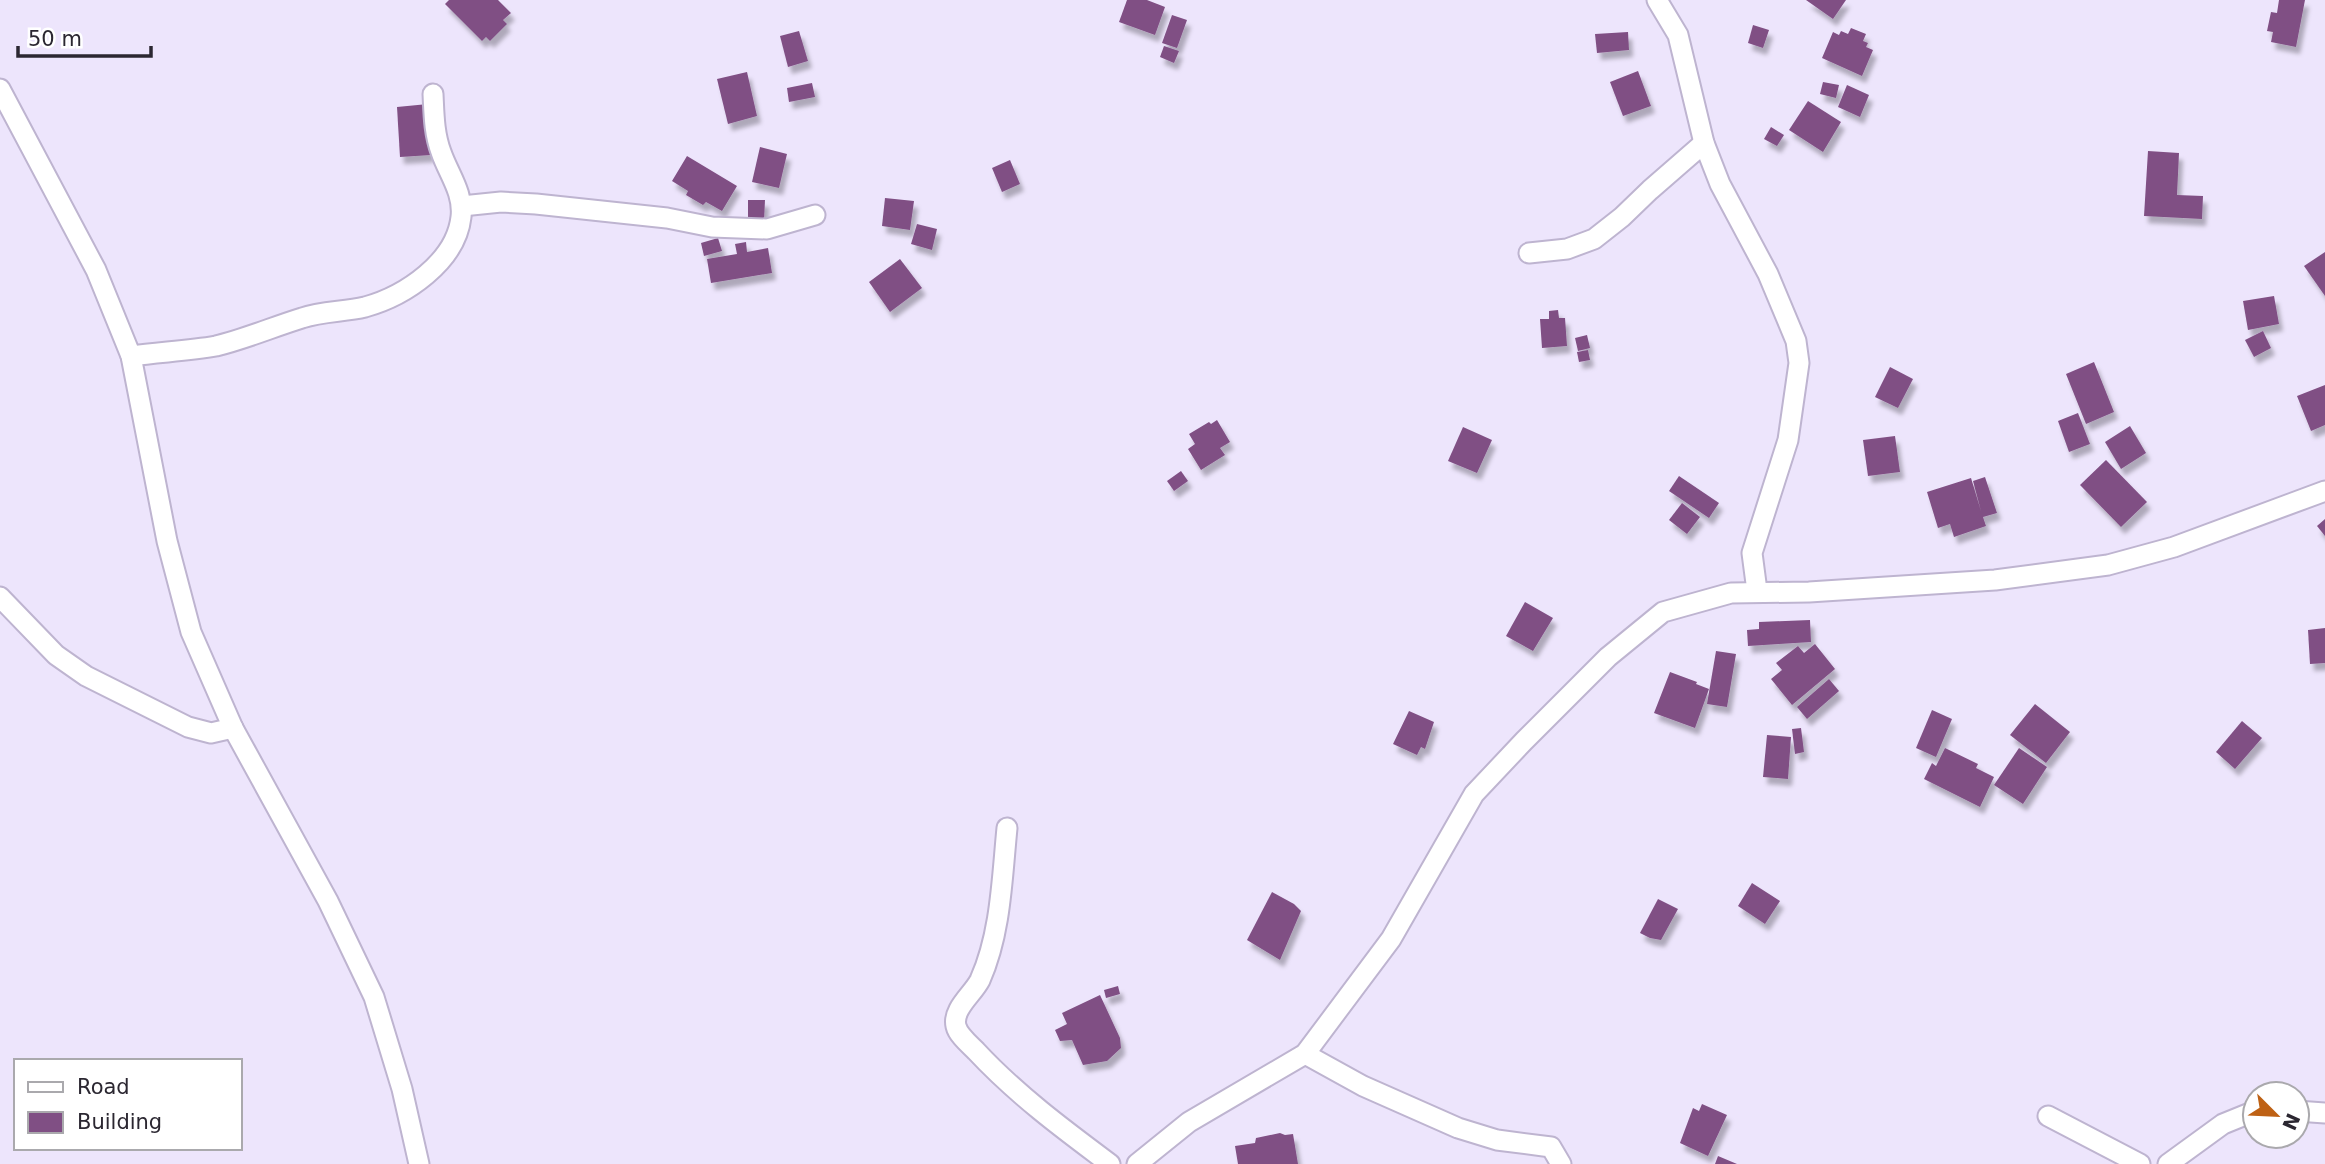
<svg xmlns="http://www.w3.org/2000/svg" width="2325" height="1164" viewBox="0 0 2325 1164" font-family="'DejaVu Sans',sans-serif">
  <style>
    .building { fill: #804f84; filter: url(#shadow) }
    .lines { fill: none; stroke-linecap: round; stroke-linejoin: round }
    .minor-casing { stroke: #beb4d0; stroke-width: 23 }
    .minor { stroke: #fff; stroke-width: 19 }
  </style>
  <defs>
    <filter id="shadow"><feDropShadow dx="4" dy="7" stdDeviation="2" flood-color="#0004"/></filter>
  </defs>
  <rect width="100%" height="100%" fill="#ede5fc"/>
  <g class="building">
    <path d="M449,0H498L511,13L503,20L507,24L490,41L486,37L482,41L445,4Z"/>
    <path d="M1127,0H1147L1165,7L1155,35L1119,22Z"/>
    <path d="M1806,0H1846L1833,19Z"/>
    <path d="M2279,0H2305L2296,47L2271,42L2273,32L2267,31L2271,12L2277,13Z"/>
    <path d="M1172,15L1187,20L1177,48L1162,43Z"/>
    <path d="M1753,25L1769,30L1763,48L1748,43Z"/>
    <path d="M1851,28L1866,34L1863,41L1868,43L1866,47L1873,50L1862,76L1822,58L1833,32L1839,35L1841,31L1848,34Z"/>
    <path d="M799,31L808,61L788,67L780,36Z"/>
    <path d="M1628,32L1629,50L1597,53L1595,34Z"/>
    <path d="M1164,46L1179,51L1174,63L1160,57Z"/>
    <path d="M1638,71L1651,106L1623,116L1610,82Z"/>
    <path d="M747,72L757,116L728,124L717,79Z"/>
    <path d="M1823,82L1839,85L1836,98L1820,94Z"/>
    <path d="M812,83L815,97L789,102L787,88Z"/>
    <path d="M1847,85L1869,95L1860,117L1838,107Z"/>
    <path d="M1808,101L1841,122L1823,152L1789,130Z"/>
    <path d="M428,104L431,155L400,157L397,107Z"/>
    <path d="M1771,127L1784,135L1777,146L1764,139Z"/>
    <path d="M760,147L787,154L779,188L752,182Z"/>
    <path d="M2148,151L2179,153L2177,195L2203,196L2202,219L2144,216Z"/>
    <path d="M687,156L737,186L722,211L706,202L703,205L686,195L688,191L672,181Z"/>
    <path d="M1010,160L1020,184L1002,192L992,168Z"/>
    <path d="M885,198L914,201L910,230L882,226Z"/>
    <path d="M748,200H765L764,221L748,220Z"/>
    <path d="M917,224L937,229L932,250L911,244Z"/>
    <path d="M718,238L722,251L704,256L701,243Z"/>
    <path d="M746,242L747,252L768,248L772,273L711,283L707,259L737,254L735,244Z"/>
    <path d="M2325,252V296L2304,266Z"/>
    <path d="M900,259L922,288L890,312L869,282Z"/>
    <path d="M2274,296L2279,324L2248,330L2243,301Z"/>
    <path d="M1558,310L1559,318H1565L1567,346L1542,348L1540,319H1549V311Z"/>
    <path d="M2263,331L2271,348L2254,357L2245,340Z"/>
    <path d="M1587,335L1590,348L1578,351L1575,338Z"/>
    <path d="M1588,350L1590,360L1579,362L1577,352Z"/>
    <path d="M2094,362L2114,412L2086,424L2066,374Z"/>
    <path d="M1890,367L1913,379L1898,408L1875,397Z"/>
    <path d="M2325,385V425L2311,431L2297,396Z"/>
    <path d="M2078,413L2090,444L2069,452L2058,421Z"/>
    <path d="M1217,420L1230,442L1220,448L1225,455L1201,470L1188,449L1195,444L1189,434L1209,422L1211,424Z"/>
    <path d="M2130,426L2146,453L2121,469L2105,442Z"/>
    <path d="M1463,427L1492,440L1477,473L1448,461Z"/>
    <path d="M1895,436L1900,472L1868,476L1863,440Z"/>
    <path d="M2106,460L2147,502L2121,527L2080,485Z"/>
    <path d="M1181,471L1188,481L1174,491L1167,481Z"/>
    <path d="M1679,476L1719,503L1709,518L1669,491Z"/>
    <path d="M1985,477L1997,513L1983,517L1986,526L1954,537L1950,524L1938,528L1927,492L1971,478L1981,511L1973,481Z"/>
    <path d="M1682,503L1700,517L1687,534L1669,520Z"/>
    <path d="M2325,519V536L2317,526Z"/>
    <path d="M1525,602L1553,618L1533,651L1506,636Z"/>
    <path d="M1810,620L1811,642L1748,646L1747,630L1759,629V622Z"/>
    <path d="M2325,628V663L2310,664L2308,630Z"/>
    <path d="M1815,644L1835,669L1792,705L1771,679L1782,670L1776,663L1798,646L1804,653Z"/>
    <path d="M1716,651L1736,654L1727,707L1707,704Z"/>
    <path d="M1670,672L1697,682L1696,684L1709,689L1695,728L1654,713Z"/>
    <path d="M1829,679L1839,691L1807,719L1797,707Z"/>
    <path d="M2035,704L2070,732L2046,763L2010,735Z"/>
    <path d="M1932,710L1952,719L1936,757L1916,748Z"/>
    <path d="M1409,711L1434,722L1425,749L1421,747L1417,755L1393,744Z"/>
    <path d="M2242,721L2262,738L2235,769L2216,752Z"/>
    <path d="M1801,728L1804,752L1795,754L1792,729Z"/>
    <path d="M1767,735L1791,737L1788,779L1763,777Z"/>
    <path d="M1945,748L1978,764L1976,768L1994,777L1980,807L1924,779L1932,763L1936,766Z"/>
    <path d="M2019,748L2047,767L2023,804L1994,785Z"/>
    <path d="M1752,883L1780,901L1765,924L1738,906Z"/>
    <path d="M1272,892L1294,904L1301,911L1280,960L1247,940Z"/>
    <path d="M1658,899L1678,909L1661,940L1650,938L1640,933Z"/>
    <path d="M1118,986L1120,994L1106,998L1104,990Z"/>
    <path d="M1100,995L1120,1038L1121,1048L1107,1061L1083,1065L1072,1040L1060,1041L1055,1030L1067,1024L1062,1013Z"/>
    <path d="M1702,1104L1727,1115L1708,1156L1680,1143L1693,1108L1699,1111Z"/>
    <path d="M1280,1133L1285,1135L1293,1134L1298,1164H1238L1235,1146L1255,1143L1256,1138Z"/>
    <path d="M1718,1156L1737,1164H1715Z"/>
  </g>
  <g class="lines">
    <defs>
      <g id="minor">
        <path d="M1657,0L1678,35L1704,143L1720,184L1768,274L1796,341L1799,363L1788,440L1752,553L1757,591"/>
        <path d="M0,89L96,270L131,356L167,541L191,632L233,728L328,901L374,997L402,1089L419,1164"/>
        <path d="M462,206L501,202L536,204L667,218L712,227L767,229L815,215"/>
        <path d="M1529,253L1567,249L1594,239L1622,217L1650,190L1704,143"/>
        <path d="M131,356C159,352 188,351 216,346C245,339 273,327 302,318C322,311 344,312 365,307C405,296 456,262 461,217C464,193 448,173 441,152C434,133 434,114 433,94"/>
        <path d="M0,597L56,655L86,676L188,727L211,733L233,728"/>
        <path d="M1007,828C1002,878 1001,933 980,980C973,994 952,1009 956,1026C958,1035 969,1044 976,1051C1016,1094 1063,1129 1110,1164"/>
        <path d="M1305,1054L1363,1086L1458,1128L1497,1140L1551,1147L1561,1164"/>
        <path d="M2297,1111L2325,1113"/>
        <path d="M2048,1116L2140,1164"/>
        <path d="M1137,1164L1189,1122L1305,1054L1391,939L1474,794L1524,741L1608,657L1663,612L1731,593L1809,592L1995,580L2108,565L2174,547L2325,491"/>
        <path d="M2168,1164L2223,1124L2255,1111"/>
      </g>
    </defs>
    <use href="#minor" class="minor-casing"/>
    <use href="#minor" class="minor"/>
  </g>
  <rect x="14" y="1059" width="228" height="91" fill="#ffffff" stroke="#aaa9ad" stroke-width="2"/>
  <rect x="28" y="1082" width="35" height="10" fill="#ffffff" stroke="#aaa9ad" stroke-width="2"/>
  <text x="77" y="1094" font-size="21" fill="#2b2731">Road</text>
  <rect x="28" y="1112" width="35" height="21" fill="#804f84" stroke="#aaa9ad" stroke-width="2"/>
  <text x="77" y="1129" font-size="21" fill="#2b2731">Building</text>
  <g transform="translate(2276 1115) rotate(114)"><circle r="33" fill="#ffffff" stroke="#aaa9ad" stroke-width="2"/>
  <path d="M0-5L12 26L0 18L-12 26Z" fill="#be6114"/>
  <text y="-10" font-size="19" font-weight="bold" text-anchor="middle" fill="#2b2731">N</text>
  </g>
  <path d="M18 46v10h133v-10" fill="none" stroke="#2b2731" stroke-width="3.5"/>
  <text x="28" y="46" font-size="21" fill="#2b2731" stroke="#ffffff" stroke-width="5" paint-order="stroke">50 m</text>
</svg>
